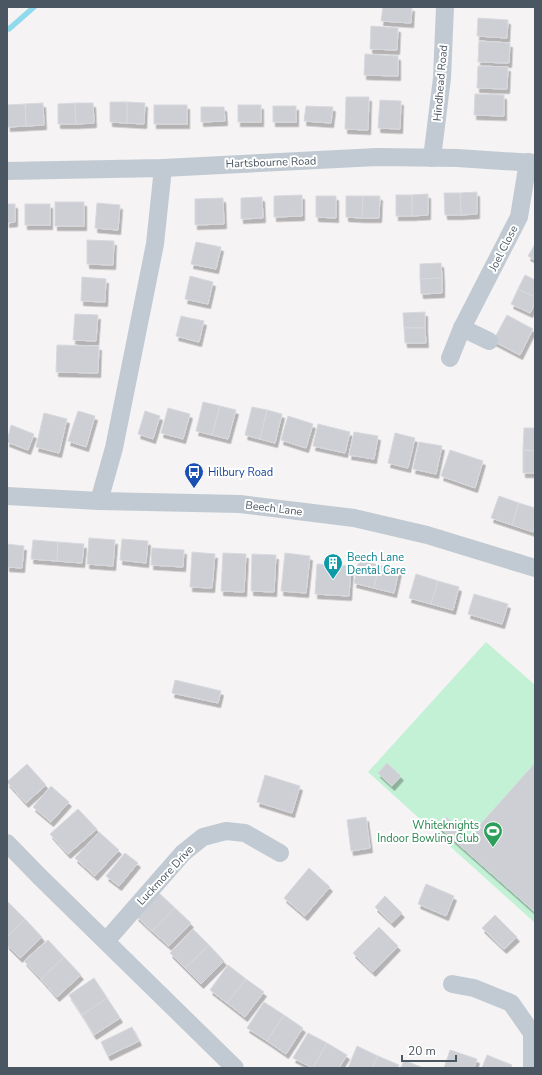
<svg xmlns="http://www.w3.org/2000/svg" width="542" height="1075" viewBox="0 0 542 1075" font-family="'Nunito Sans',sans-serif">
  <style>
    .green { fill: #c3f1d5 }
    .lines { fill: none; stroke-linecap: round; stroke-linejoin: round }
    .stream { stroke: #90daee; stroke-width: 5.5 }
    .building { fill: #cdcfd5; stroke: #d7d9de; filter: url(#shadow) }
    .minor { stroke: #c1cad2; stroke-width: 18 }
    .labels { text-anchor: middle; stroke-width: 4; stroke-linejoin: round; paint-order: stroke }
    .street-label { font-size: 11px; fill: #4a5661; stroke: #fff }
    .transit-label { font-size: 11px; fill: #164399; stroke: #fff; text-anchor: start }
    .culture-label { font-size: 11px; fill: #0d838f; stroke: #fff; text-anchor: start }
    .leisure-label { font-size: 11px; fill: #27864d; stroke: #fff; text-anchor: end }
  </style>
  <defs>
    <filter id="shadow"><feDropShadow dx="2.5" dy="4.5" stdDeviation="0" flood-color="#0004"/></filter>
  </defs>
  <rect width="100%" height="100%" fill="#f5f3f3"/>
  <path class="green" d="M486,642L535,685V923L368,772Z"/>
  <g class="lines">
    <path class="stream" d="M7,28L9,29L34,7"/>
  </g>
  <g class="building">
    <path d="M383,7H412L411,23L381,21Z"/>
    <path d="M478,18L508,20L507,38L477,36Z"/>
    <path d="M371,26L398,28L397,50L370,49Z"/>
    <path d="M479,41L510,43L509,63L478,62Z"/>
    <path d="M365,54L398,56V76L364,75Z"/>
    <path d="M478,66L508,67L507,89L477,88Z"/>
    <path d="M475,94L504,95V116L474,115Z"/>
    <path d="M346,97H369L368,130L345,129Z"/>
    <path d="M380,100L401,101L400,129L378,128Z"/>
    <path d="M110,102H127V123L110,122Z"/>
    <path d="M127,102L145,103L144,124L127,123Z"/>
    <path d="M43,103L44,125L26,126L25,104Z"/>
    <path d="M75,103L76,124H58V104Z"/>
    <path d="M75,103H93L94,123L76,124Z"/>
    <path d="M25,104L26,126L8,127L7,105Z"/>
    <rect x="154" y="105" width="33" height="19"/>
    <rect x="238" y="105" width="23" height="17"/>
    <rect x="273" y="106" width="23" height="16"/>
    <path d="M306,106L333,107L331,123L304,121Z"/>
    <path d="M201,107H224L225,121L201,122Z"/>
    <path d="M477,192V214L461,215L460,193Z"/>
    <path d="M444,193H460L461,215H445Z"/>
    <path d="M428,194V215L412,216V195Z"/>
    <path d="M302,195V216L274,217V196Z"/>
    <rect x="396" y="195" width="16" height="21"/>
    <path d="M316,196H336V218L316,217Z"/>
    <path d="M346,196H363L362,218L346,217Z"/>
    <path d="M363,196H380L379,218H362Z"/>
    <path d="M262,197L263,218L241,219V198Z"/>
    <path d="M223,198L224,224L195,225V199Z"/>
    <rect x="55" y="202" width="29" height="24"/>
    <path d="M97,203L120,205L118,230L95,228Z"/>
    <path d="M7,204H15V222L7,223Z"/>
    <rect x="25" y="204" width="25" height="21"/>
    <path d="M87,240L114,241L113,265L87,264Z"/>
    <path d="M196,242L221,247L216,269L191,264Z"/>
    <path d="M535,244V260L528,256Z"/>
    <path d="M441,263L442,278L420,279V264Z"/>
    <path d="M525,275L535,280V297L518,289Z"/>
    <path d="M190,276L213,282L208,304L185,299Z"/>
    <path d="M82,277L106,279L105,302L81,301Z"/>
    <path d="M442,278V293L421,294L420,279Z"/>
    <path d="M518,289L535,297V303L530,313L511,304Z"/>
    <path d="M425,312V328H404L403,313Z"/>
    <path d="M75,314L98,315L96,341L73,340Z"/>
    <path d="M507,315L533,329L520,355L493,341Z"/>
    <path d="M181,316L204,321L199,342L176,336Z"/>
    <path d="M404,328H425L426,343H405Z"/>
    <path d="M57,345L99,346L98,373L56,372Z"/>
    <path d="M203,402L220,406L212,435L196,431Z"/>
    <path d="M220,406L236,410L228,439L212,435Z"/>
    <path d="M252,407L267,410L260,439L245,435Z"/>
    <path d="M168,408L190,414L183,439L161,433Z"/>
    <path d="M267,410L282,414L275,443L260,439Z"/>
    <path d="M78,411L95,416L86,447L68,441Z"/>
    <path d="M145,411L160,416L153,439L138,434Z"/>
    <path d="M44,413L67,419L59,453L36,447Z"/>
    <path d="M288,416L313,424L306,448L281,440Z"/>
    <path d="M318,424L350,432L345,453L313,446Z"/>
    <path d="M11,425L34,434L28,450L7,442Z"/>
    <path d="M524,428H535V451L523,450Z"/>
    <path d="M354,432L378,436L374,459L349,455Z"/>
    <path d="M395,433L415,438L408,468L388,463Z"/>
    <path d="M419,442L442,446L436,474L413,469Z"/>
    <path d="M450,450L483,461L475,488L441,476Z"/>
    <path d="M523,450L535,451V473H523Z"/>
    <path d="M499,496L519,503L512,525L491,518Z"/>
    <path d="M519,503L535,508V525L533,532L512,525Z"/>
    <path d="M89,538L115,540L113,566L87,564Z"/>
    <path d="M122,539L148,541L146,563L120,560Z"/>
    <path d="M33,540L58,542L57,561L31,559Z"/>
    <path d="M58,542L84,544L82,563L57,561Z"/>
    <path d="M7,544L24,546L22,568L7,567Z"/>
    <path d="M152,548L184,550L183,567L151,565Z"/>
    <path d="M192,552L215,554L212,588L190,587Z"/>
    <path d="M223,553L246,554L244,592L221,591Z"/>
    <path d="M285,553L310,556L306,593L281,591Z"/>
    <path d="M252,554L276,555L274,592L251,591Z"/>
    <path d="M359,560L379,565L374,588L354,583Z"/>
    <path d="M317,564L351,566L349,596L315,594Z"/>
    <path d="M379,565L399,570L394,593L374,588Z"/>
    <path d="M416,574L438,581L431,604L409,598Z"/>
    <path d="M438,581L459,587L453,610L431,604Z"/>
    <path d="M474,594L508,604L502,624L468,614Z"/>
    <path d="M175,680L221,691L218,703L172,693Z"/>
    <path d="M387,763L401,776L392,786L378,773Z"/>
    <path d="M535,763V912L438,826L446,817L469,837Z"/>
    <path d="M27,764L46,785L26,803L7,782Z"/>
    <path d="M265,775L300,786L292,813L257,802Z"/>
    <path d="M51,786L69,802L51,822L33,807Z"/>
    <path d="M78,809L97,829L68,854L50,834Z"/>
    <path d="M366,817L370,848L351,851L347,820Z"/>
    <path d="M99,832L119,850L95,876L75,858Z"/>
    <path d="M125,853L138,863L119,886L106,876Z"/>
    <path d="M309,868L330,887L305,916L284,898Z"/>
    <path d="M426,884L454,896L446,916L418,904Z"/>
    <path d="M159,893L175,908L152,931L136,916Z"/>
    <path d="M385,896L402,913L392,923L375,907Z"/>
    <path d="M8,902L25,919L7,937V903Z"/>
    <path d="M175,908L191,923L169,946L152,931Z"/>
    <path d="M495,915L517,937L504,949L482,928Z"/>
    <path d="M25,919L42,937L20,958L7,945V937Z"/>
    <path d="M379,927L398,946L373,972L353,953Z"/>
    <path d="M193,929L209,945L185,968L170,953Z"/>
    <path d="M48,940L64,957L41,979L24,961Z"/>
    <path d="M209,945L224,961L201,984L185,968Z"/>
    <path d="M64,957L81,975L57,997L41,979Z"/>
    <path d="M228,965L246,979L227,1003L210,990Z"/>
    <path d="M94,978L107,998L82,1015L69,995Z"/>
    <path d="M246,979L264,992L245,1017L227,1003Z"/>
    <path d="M107,998L120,1018L94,1035L82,1015Z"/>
    <path d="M264,1002L284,1015L267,1041L247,1028Z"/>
    <path d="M284,1015L303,1028L286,1054L267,1041Z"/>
    <path d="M132,1027L139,1041L108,1056L101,1042Z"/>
    <path d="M308,1033L327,1043L313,1068L293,1058Z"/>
    <path d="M327,1043L347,1055L339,1068H313Z"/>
    <path d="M357,1046L378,1056L372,1068H348Z"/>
    <path d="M450,1050L477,1059L474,1068H444Z"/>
    <path d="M487,1055L512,1065L511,1068H482Z"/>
    <path d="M378,1056L399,1065L397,1068H372Z"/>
    <path d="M404,1060L423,1068H401Z"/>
  </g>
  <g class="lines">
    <g class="minor">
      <path d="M432,158L442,78L445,7"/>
      <path d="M7,171L163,168L377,157L457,158L535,163"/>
      <path d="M462,328L489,341"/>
      <path d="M450,358L462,328L519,217L528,162"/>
      <path d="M7,496L99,501L240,504L354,518L427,535L535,568"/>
      <path d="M99,501L114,448L155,244L163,168"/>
      <path d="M7,843L39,876L235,1068"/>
      <path d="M106,941L183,853L203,837L226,831L245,833L280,853"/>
      <path d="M452,984L474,988L511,1003L532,1033V1068"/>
    </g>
  </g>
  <defs>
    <symbol id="bus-pin" viewBox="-11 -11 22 30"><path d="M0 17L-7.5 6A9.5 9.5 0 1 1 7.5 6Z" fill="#1a4fb4" stroke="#fff"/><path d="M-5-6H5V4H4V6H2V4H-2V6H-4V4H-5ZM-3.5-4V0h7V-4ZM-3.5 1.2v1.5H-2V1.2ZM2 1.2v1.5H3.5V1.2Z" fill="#fff"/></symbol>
    <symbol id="building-pin" viewBox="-11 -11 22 30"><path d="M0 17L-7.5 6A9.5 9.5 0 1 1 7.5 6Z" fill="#0f9aa8" stroke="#fff"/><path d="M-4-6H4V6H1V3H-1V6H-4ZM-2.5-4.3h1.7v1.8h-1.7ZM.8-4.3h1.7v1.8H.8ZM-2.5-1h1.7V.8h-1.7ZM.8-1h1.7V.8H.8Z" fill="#fff"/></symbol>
    <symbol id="stadium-pin" viewBox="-11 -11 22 30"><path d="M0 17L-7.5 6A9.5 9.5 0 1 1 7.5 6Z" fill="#2e9e5b" stroke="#fff"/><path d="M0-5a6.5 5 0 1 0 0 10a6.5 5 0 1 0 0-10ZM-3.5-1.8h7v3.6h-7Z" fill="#fff"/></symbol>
  </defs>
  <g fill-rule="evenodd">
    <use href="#bus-pin" x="183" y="461" width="22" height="30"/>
    <use href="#building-pin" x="322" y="552" width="22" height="30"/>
    <use href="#stadium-pin" x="482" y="820" width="22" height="30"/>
  </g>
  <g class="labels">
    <g class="street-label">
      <text transform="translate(440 83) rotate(-85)" y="4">Hindhead Road</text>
      <text transform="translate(271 162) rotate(-2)" y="4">Hartsbourne Road</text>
      <text transform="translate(503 248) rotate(-63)" y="4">Joel Close</text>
      <text transform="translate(274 508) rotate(7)" y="4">Beech Lane</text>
      <text transform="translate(165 875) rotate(-47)" y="4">Luckmore Drive</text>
    </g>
    <g class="transit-label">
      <text x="208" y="476">Hilbury Road</text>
    </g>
    <g class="culture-label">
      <text x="347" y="561">Beech Lane<tspan x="347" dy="13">Dental Care</tspan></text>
    </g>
    <g class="leisure-label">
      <text x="479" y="829">Whiteknights<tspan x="479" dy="13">Indoor Bowling Club</tspan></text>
    </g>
  </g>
  <rect width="542" height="1075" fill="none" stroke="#4a5661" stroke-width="16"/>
  <path d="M402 1055v6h54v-6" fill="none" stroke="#4a5661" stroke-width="2"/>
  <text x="408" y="1055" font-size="12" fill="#4a5661" stroke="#ffffff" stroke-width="3" paint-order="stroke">20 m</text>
</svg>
